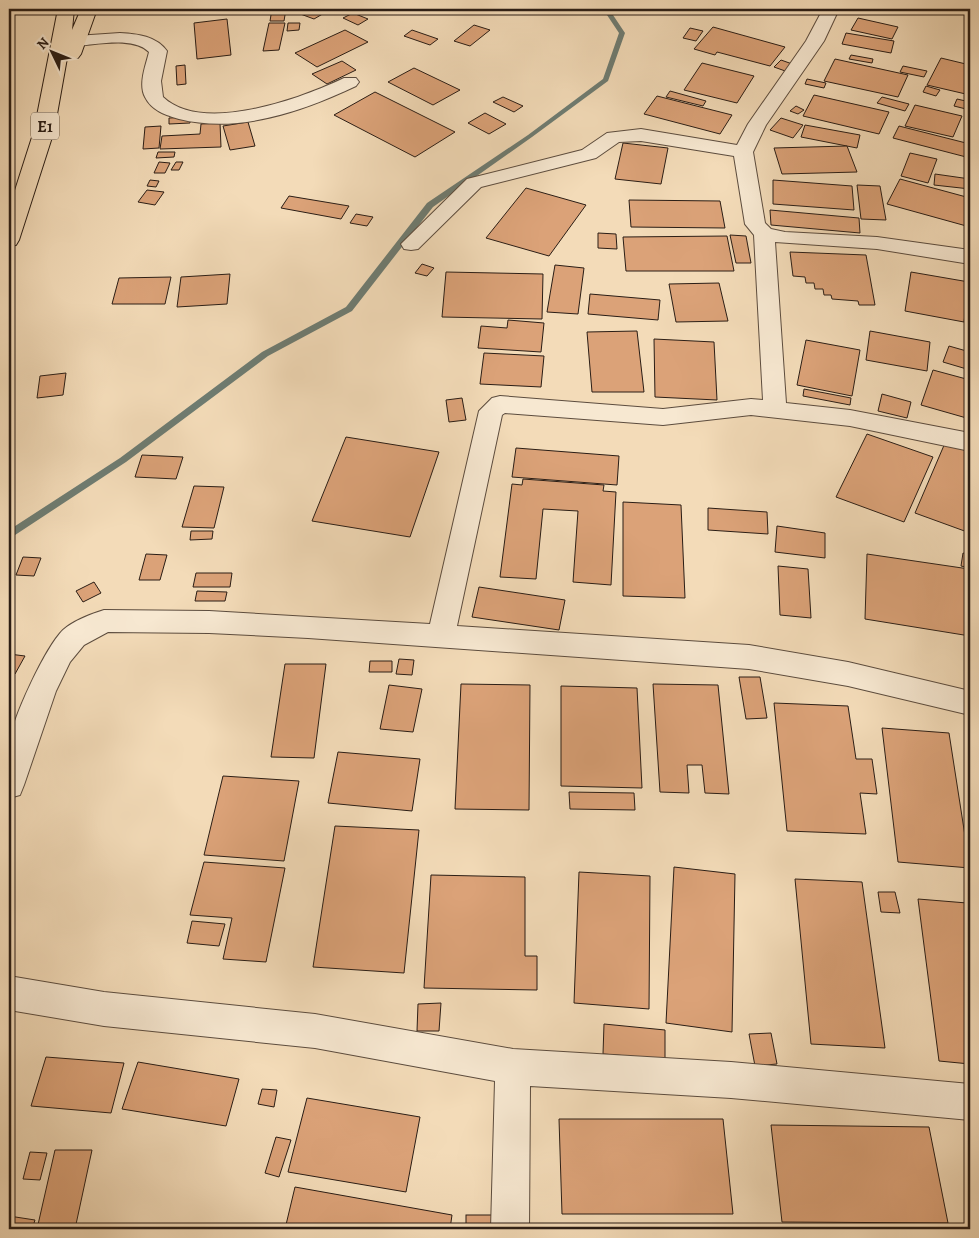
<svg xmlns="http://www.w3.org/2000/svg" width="979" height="1238" viewBox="0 0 979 1238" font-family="Alegreya,serif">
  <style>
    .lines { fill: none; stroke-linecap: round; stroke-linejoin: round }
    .stream { fill: #6e7c72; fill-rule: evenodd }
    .building { fill: #dba278; stroke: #2a1d15 }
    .minor-casing { stroke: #5c4c3e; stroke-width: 2 }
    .highway-casing { stroke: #2a1d15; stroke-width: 2 }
    .minor { fill: #f7e8d1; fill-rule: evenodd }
    .highway { fill: #f3dbb8; fill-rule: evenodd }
    .labels { text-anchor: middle; stroke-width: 5; stroke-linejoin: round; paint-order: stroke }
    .shield { fill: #f7e8d1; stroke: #685a4d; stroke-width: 1 }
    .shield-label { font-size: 16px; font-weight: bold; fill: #2a1d15 }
  </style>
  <rect width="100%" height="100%" fill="#f3dbb8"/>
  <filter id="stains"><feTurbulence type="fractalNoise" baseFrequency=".004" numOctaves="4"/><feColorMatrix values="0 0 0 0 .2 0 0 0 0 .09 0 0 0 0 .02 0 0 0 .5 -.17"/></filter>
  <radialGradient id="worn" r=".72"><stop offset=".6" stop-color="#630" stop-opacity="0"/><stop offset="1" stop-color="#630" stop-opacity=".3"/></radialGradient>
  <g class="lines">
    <path class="stream" d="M603,9H609L625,33L608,81L532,137L433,207L352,311L268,356L126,462L9,539V530L120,458L262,352L346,307L427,203L528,135L603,79L619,33Z"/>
  </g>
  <g class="building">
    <path d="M211,9H230L213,14L208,10Z"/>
    <path d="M272,9H286L284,21H270Z"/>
    <path d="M300,9H317L326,12L314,19L295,12Z"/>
    <path d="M353,13L368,19L358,25L343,18Z"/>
    <path d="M858,18L898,27L892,39L851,30Z"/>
    <path d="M227,19L231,55L197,59L194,23Z"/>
    <path d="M269,23H285L279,50L263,51Z"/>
    <path d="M288,23H300L299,30L287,31Z"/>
    <path d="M474,25L490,30L470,46L454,41Z"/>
    <path d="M713,27L785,47L770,66L717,52L715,55L694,49Z"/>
    <path d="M690,28L703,31L696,41L683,38Z"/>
    <path d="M345,30L368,42L317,67L295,53Z"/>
    <path d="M412,30L438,39L430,45L404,36Z"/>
    <path d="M846,33L894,41L891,53L842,44Z"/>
    <path d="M851,55L873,59L872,63L849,59Z"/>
    <path d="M941,58L970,65V95L927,85Z"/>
    <path d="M835,59L908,75L898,97L824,81Z"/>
    <path d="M781,60L795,65L788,72L774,67Z"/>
    <path d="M342,61L356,70L327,84L312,74Z"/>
    <path d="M702,63L754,76L737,103L684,90Z"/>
    <path d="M185,65L186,84L177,85L176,66Z"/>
    <path d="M903,66L927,71L924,77L900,72Z"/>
    <path d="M414,68L460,90L433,105L388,82Z"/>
    <path d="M807,79L826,83L824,88L805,84Z"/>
    <path d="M926,86L940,90L936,96L923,92Z"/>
    <path d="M670,91L706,101L703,106L666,97Z"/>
    <path d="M375,92L455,132L415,157L334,115Z"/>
    <path d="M814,95L889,112L879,134L803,116Z"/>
    <path d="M657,96L732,115L720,134L644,114Z"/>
    <path d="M503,97L523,106L514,112L493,102Z"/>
    <path d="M882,97L909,104L905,111L877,103Z"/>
    <path d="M957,99L970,102V110L954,106Z"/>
    <path d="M915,105L962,116L953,137L905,126Z"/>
    <path d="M796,106L804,110L798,114L790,111Z"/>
    <path d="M485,113L506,124L489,134L468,123Z"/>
    <path d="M190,117V123L169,124V118Z"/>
    <path d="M781,118L803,125L793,138L770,130Z"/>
    <path d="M248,122L255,146L230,150L223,126Z"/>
    <path d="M220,123L221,147L160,149L162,136L200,134L201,124Z"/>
    <path d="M805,125L860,135L857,148L801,137Z"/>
    <path d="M161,126L159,148L143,149L145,127Z"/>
    <path d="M899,126L970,144V158L893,138Z"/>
    <path d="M623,143L668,148L661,184L615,179Z"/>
    <path d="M847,146L857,172L782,174L774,148Z"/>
    <path d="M158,152H175L174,157L156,158Z"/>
    <path d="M910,153L937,159L928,183L901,176Z"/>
    <path d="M159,162L170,163L165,173H154Z"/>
    <path d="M176,162H183L179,170H171Z"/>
    <path d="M935,174L970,179V189L934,185Z"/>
    <path d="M900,179L970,198V227L887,204Z"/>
    <path d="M150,180L159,181L156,187L147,186Z"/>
    <path d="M773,180L852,186L854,210L773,204Z"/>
    <path d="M857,185L880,186L886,220L861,219Z"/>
    <path d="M526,188L586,205L549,256L486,238Z"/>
    <path d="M147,190L164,192L155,205L138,202Z"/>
    <path d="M289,196L349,206L341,219L281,208Z"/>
    <path d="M629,200L720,201L725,228L631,227Z"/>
    <path d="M770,210L859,218L860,233L771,225Z"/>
    <path d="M356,214L373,217L367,226L350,223Z"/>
    <path d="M598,233L616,234L617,249L598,248Z"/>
    <path d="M730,235L746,236L751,263H736Z"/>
    <path d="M727,236L734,271H626L623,237Z"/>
    <path d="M790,252L866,255L875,305H859L858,301L832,299L831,295H824L823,289H815L814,283H806L805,277L793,276Z"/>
    <path d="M422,264L434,268L427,276L415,273Z"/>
    <path d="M555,265L584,268L578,314L547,312Z"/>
    <path d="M446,272L543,274L542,319L442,317Z"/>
    <path d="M911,272L969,282L964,322L905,311Z"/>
    <path d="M230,274L227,304L177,307L181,277Z"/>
    <path d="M171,277L165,304H112L119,278Z"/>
    <path d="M719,283L728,321L676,322L669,284Z"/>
    <path d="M590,294L660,300L658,320L588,314Z"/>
    <path d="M508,320L544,323L541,352L478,348L481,326L507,328Z"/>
    <path d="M637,331L644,392H592L587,332Z"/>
    <path d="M870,331L930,342L927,371L866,360Z"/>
    <path d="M654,339L714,342L717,400L655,397Z"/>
    <path d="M806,340L860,350L852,396L797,385Z"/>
    <path d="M949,346L970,352V370L943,362Z"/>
    <path d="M484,353L544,356L541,387L480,384Z"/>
    <path d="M933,370L970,380V419L921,405Z"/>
    <path d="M66,373L63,395L37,398L40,376Z"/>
    <path d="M804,389L851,398L850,405L803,396Z"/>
    <path d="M882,394L911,402L907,418L878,411Z"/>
    <path d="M462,398L466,420L449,422L446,400Z"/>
    <path d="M867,434L933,457L904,522L836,497Z"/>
    <path d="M346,437L439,452L410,537L312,521Z"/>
    <path d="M945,443L970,452V533L915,513Z"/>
    <path d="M516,448L619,456L617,485L512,477Z"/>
    <path d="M142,455L183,457L176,479L135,477Z"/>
    <path d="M523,479L604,485L603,491L616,492L611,585L573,582L578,511L543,509L536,579L500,577L512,484L522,485Z"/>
    <path d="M194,486L224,487L214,528L182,527Z"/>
    <path d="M623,502L681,505L685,598L623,596Z"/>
    <path d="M708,508L767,512L768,534L708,530Z"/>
    <path d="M777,526L825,533V558L775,552Z"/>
    <path d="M191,531H213L212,539L190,540Z"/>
    <path d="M963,553L970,555V568L961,566Z"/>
    <path d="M146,554L167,555L160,580H139Z"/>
    <path d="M867,554L969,569L970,636L865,619Z"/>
    <path d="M23,557L41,558L34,576L16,575Z"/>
    <path d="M778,566L808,569L811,618L780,615Z"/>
    <path d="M196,573H232L230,587H193Z"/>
    <path d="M94,582L101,593L83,602L76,591Z"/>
    <path d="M479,587L565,600L559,630L472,617Z"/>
    <path d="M197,591L227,592L225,601H195Z"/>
    <path d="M9,654L25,656L15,674L9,673Z"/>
    <path d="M399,659L414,660L412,675L396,674Z"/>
    <path d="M370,661H392V672H369Z"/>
    <path d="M285,664H326L314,758L271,757Z"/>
    <path d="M739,677H760L767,718L746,719Z"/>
    <path d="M461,684L530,685L529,810L455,809Z"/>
    <path d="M653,684L718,685L729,794L705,793L702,765H687L689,793L660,792Z"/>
    <path d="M389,685L422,689L413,732L380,729Z"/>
    <path d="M561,686L637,688L642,788L561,786Z"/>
    <path d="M774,703L848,706L856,759H872L877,794L860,793L866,834L787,831Z"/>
    <path d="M882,728L949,733L970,868L898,862Z"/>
    <path d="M338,752L420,759L412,811L328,803Z"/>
    <path d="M223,776L299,781L284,861L204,855Z"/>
    <path d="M569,792L634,793L635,810L570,809Z"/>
    <path d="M335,826L419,830L404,973L313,967Z"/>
    <path d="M204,862L285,868L266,962L223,959L232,918L190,915Z"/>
    <path d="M674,867L735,874L732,1032L666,1023Z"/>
    <path d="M579,872L650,876L649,1009L574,1003Z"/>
    <path d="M431,875L525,877V956H537V990L424,988Z"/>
    <path d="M795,879L862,882L885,1048L811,1044Z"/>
    <path d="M878,892H895L900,913L881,912Z"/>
    <path d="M918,899L967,903L970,927V1064L939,1061Z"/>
    <path d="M192,921L225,924L219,946L187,943Z"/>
    <path d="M441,1003L439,1031H417L418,1004Z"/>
    <path d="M604,1024L665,1030V1059L603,1054Z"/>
    <path d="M771,1033L777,1064L755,1066L749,1034Z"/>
    <path d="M46,1057L124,1063L111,1113L31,1106Z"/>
    <path d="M138,1062L239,1079L226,1126L122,1109Z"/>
    <path d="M262,1089L277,1090L274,1107L258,1104Z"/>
    <path d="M307,1098L420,1117L406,1192L288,1172Z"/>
    <path d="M559,1119H723L733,1214H562Z"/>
    <path d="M771,1125L929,1127L948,1223L782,1222Z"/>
    <path d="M276,1137L291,1140L279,1177L265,1173Z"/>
    <path d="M55,1150H92L75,1229H37Z"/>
    <path d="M30,1152L47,1153L40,1180L23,1179Z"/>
    <path d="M295,1187L452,1215L450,1229H285Z"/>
    <rect x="466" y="1215" width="29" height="14"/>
    <path d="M9,1216L35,1220L32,1229H9Z"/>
  </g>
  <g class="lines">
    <defs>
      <g id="minor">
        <path d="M823,9H839L824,41L766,125L753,152L765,223L771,229L785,232L877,237L970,250V264L877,249L775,242L786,403L850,410L970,433V451L850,426L751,415L663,425L505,413L502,415L457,626L749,645L848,662L970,691V715L848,686L749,669L308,638L209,633L108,632L84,645L70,662L56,691L24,785L20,795L9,798C9,781 7,762 9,744C12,719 45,648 63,630C73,621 91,614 104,610L209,611L430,624L479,411L492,398L500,396L663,409L751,399L763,400L754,235L745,224L734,156L641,141L619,142L596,158L481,187L418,249L411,250L404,249L401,244L467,179L582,150L607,133L641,129L737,145L748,124L806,41Z"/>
        <path d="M120,33C138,34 156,36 167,51L161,81L163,97C203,135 302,98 344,78H356L359,82L356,86C303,111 239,134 179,119C166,115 152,111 145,97C138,84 146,65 149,52C133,36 96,45 76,46L70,45L67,41L70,37L76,36Z"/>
        <path d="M9,976L104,992L315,1014L513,1049L731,1062L970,1084V1120L731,1098L530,1086L529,1229H491L495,1081L315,1048L104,1026L9,1010Z"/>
      </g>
      <path id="highway" d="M58,9H74L72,30L81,9H97L81,54L78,58H67L54,131L19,240L16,245L9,246V209L34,131Z"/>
    </defs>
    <use href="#minor" class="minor-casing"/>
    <use href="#highway" class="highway-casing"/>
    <use href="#minor" class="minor"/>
    <use href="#highway" class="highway"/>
  </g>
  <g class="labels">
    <rect class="shield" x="31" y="112.5" width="28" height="27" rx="4"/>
    <g class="shield-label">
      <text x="45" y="132">E1</text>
    </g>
  </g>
  <rect width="979" height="1238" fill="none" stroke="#f3dbb8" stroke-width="30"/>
  <rect x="10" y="10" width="959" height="1218" fill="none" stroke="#2a1d15" stroke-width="2.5"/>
  <rect x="15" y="15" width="949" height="1208" fill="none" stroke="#2a1d15"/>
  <g transform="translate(52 52) rotate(313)" stroke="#f7e8d1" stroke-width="4" paint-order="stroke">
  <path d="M0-4L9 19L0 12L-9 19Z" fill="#2a1d15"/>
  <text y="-8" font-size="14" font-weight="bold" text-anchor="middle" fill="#2a1d15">N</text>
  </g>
  <rect width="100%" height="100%" filter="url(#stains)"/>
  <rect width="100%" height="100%" fill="url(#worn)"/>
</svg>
